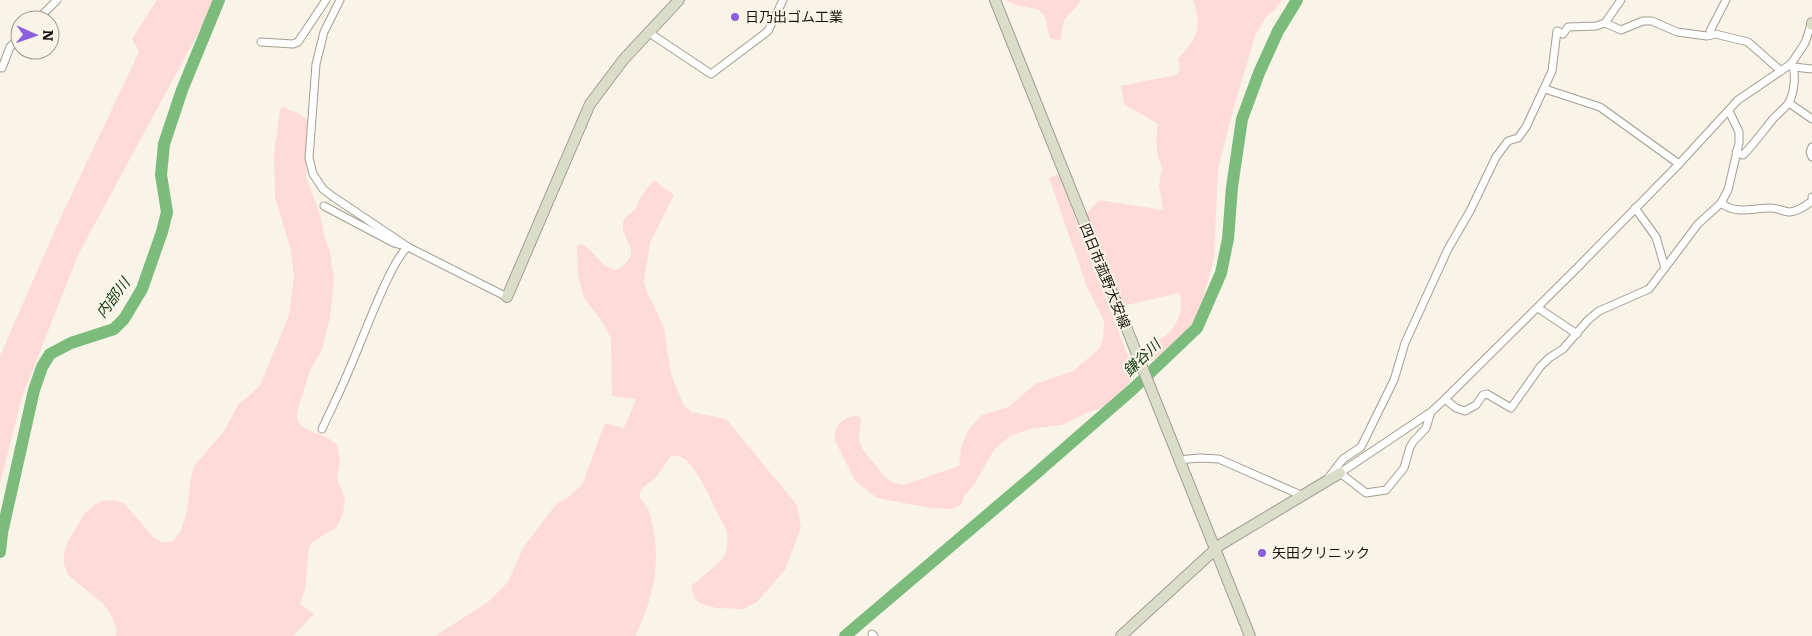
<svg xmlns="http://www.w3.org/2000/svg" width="1812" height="636" viewBox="0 0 1812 636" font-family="Literata,'Noto Sans JP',serif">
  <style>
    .green { fill: #fedbd6 }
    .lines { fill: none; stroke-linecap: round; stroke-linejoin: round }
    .river { stroke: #7bbb7c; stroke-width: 12 }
    .street-casing { stroke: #a39d92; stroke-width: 9 }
    .secondary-casing { stroke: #a39d92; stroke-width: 12 }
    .street { stroke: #fff; stroke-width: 7 }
    .secondary { stroke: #daddc7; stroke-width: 10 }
    .poi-dot { fill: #8c60da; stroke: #faf4e8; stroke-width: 2 }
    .labels { text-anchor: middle; stroke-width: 4; stroke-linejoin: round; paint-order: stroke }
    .poi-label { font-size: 14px; fill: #16140f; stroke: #faf4e8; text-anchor: start }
    .street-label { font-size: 14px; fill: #16140f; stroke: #faf4e8 }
    .water-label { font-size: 15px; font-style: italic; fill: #0e3c12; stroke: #faf4e8 }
  </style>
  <rect width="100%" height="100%" fill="#faf4e8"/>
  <g class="green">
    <path d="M157,0H216L79,253L22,397L0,483V356L59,221L139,52L132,39Z"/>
    <path d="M1005,0H1080L1078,5L1064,20L1060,41L1050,38L1045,17L1038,9L1015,5Z"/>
    <path d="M1193,0H1282L1275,10L1266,17L1255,36L1232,114L1218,169L1214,258L1197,321L1171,349L1148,363L1141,349C1150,344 1162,339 1169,333C1179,322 1184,306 1179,293L1123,306L1086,214L1099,200L1163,210L1159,185L1162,168L1158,157L1156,141L1158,124L1124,104L1121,86L1176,75L1180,70L1178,59C1197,37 1203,30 1193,0Z"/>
    <path d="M282,107L298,113L307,120L306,177L320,214L324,235L330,252L334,279L330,317L322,350L311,368L297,412C296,431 313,431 326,437C330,439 333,442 337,444L340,461L337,478L345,498L343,514L336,528L312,542L309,548L305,589L300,604L314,614L293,636H116L117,629L108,610L101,602L68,575L64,564V553L68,541L85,513L93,506L102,501L113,500L124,503L153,537L162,542L173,541L180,532L187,511L191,477L194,466L224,431L239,403L248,397L260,385L289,315L294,276L290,247L275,197L274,152L280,111Z"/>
    <path d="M1059,174L1135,375L1112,405L1091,411L1062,425L1030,429L1010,436L994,450L973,486L965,495L961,505L953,509L931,508L877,498L855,481L835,441C833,426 843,417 857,415L861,419L859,440L863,450L884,476L893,483L903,485L959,466L961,448L967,432L978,419L982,415L1009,407L1035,384L1073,371L1099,349L1103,339L1104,321L1087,287L1049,178Z"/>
    <path d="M654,180L674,195L650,243L644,282L647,293L655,307L664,328L671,374L684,406L692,412L726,419L797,505L801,528L785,570L757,602L743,609L716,608L701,604L696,600L692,591V586C698,579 723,561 725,555C727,550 728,538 727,532C724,524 718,516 715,508C707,493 691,451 671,456C666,462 662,470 657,476C650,484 641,485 639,497C642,501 646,505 648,509C651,514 652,522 653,528C661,565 652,603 635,636H435L488,602L508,582L523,548L557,503L567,498L582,485L605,423L624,428L636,399L612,396L611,338L603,323L584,298L578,275L577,246L582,244C597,252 597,265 616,270C649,252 616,238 624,220C626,215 632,213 635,209C637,206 638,202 640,199C644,192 649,186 654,180Z"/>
  </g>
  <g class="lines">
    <g class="river">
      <path d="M0,552L2,533L34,390L42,367L50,354L71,343L114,329L124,319L142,289L162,232L167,212L161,175L164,144L182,90L219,0"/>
      <path d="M845,636L1032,477L1134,388L1197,328L1221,273L1228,239L1232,187L1242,119L1259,73L1278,31L1297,0"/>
    </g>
    <defs>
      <g id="street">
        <path d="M340,0L324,32L316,64L309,158L313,174L323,189L332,196L408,247L507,297"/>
        <path d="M37,20L57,0"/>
        <path d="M1605,23L1621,30L1643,21H1652L1677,32L1707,36L1715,34L1748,42L1781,71"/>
        <path d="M648,32L711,74L768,31L783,0"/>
        <path d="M1711,35L1710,31L1726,0"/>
        <path d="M261,42L293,44L298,42L326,0"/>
        <path d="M1794,67L1812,69"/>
        <path d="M2,68L10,47L20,37"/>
        <path d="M1545,89L1600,107L1679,164"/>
        <path d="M1789,103L1812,119"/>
        <path d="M1812,147L1810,152L1812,157"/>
        <path d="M1736,152L1743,155C1754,144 1763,131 1773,119C1778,113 1786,108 1789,102C1794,94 1797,71 1791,64"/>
        <path d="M1721,203C1736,215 1753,208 1771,208C1778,208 1784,212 1790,212C1799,211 1805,206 1812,201V197"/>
        <path d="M324,206L394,243L401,245"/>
        <path d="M1635,208L1656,237L1665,268"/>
        <path d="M1538,308L1577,334"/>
        <path d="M1445,399L1456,408L1465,411L1476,405L1483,395L1487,394L1511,408L1540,367L1549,358L1563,349L1588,320L1599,311L1649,289L1698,224L1721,203L1728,190L1739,143V132L1729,111"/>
        <path d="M1431,412L1426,428L1413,442L1410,447L1404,468L1386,490L1366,493L1340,473L1431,412L1445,399L1577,268L1679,164L1738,100L1791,64L1805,43L1811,25"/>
        <path d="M322,429C331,409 341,390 349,370C360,346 391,259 408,247"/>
        <path d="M1178,460L1200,458L1219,459L1303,496"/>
        <path d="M1329,477L1343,459L1361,447L1394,380L1405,343L1448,249L1470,211L1496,157L1508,141L1518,138L1526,127L1552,71L1557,31L1563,34L1568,27L1596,26L1605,23L1621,0"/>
        <path d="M872,634L874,636"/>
      </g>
      <g id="secondary">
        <path d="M995,0L1250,636"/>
        <path d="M1812,23V25"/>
        <path d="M507,297L590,104L624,59L679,0"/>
        <path d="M1121,636L1220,545L1340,473"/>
      </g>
    </defs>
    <use href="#street" class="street-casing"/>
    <use href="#secondary" class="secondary-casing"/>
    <use href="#street" class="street"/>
    <use href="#secondary" class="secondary"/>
  </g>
  <g class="poi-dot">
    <circle cx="735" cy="17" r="5"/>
    <circle cx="1262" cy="553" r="5"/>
  </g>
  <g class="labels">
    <g class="poi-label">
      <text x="745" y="22">日乃出ゴム工業</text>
      <text x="1272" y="558">矢田クリニック</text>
    </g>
    <g class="street-label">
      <text transform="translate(1105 276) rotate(68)" y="5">四日市菰野大安線</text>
    </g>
    <g class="water-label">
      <text transform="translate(113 298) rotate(-53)" y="5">内部川</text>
      <text transform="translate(1142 358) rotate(-44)" y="5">鎌谷川</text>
    </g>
  </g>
  <g transform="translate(35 35) rotate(92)"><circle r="24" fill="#faf4e8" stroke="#9f9a91"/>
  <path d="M0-4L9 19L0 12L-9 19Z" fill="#8c60da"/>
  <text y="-8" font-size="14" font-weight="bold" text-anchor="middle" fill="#16140f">N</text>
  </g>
</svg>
